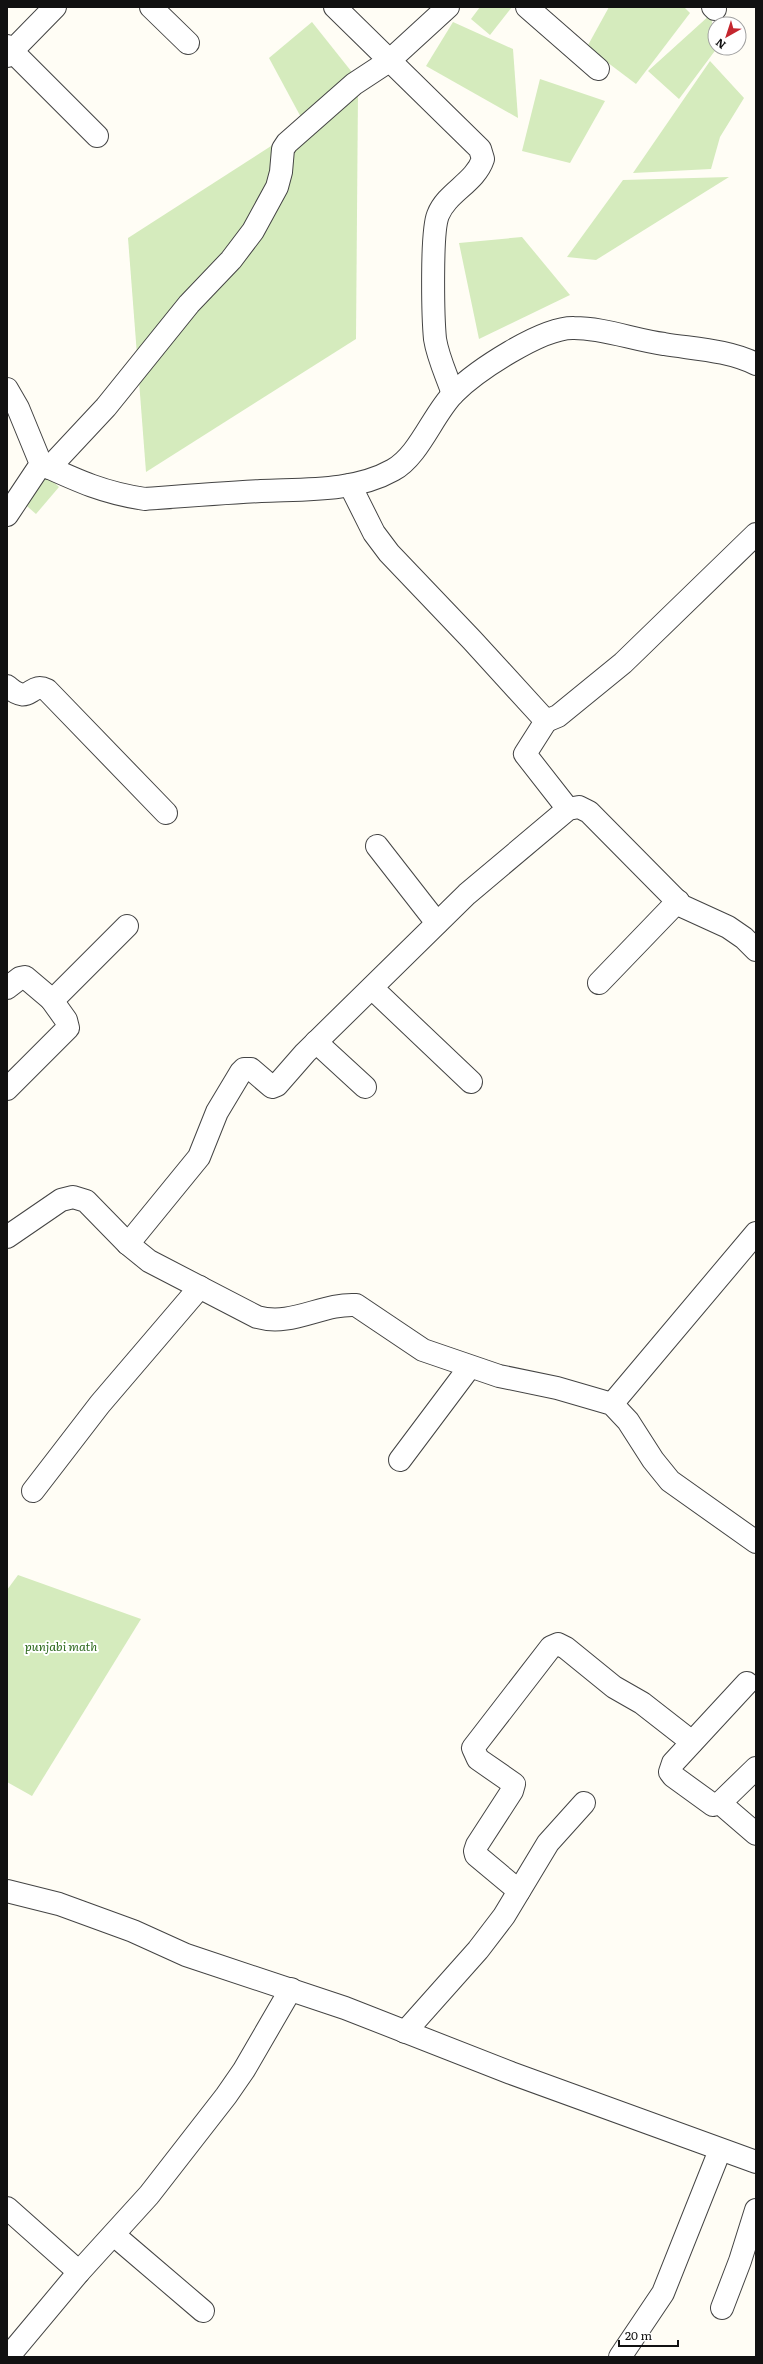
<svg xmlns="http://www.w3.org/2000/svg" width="763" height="2364" viewBox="0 0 763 2364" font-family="Literata,serif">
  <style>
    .green { fill: #d5ebbd }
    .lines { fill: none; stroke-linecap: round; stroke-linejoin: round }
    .minor-casing { stroke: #444; stroke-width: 24 }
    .minor { stroke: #fff; stroke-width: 22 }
    .labels { text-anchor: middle; stroke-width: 4; stroke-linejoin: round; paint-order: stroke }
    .park-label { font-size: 12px; font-style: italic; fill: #2f6b1f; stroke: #fff }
  </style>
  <rect width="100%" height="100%" fill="#fffdf5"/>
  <g class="green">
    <path d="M480,7H512L490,35L471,19Z"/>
    <path d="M609,7H684L690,13L636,84L587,47Z"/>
    <path d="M711,14L715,48H717L679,99L648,71Z"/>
    <path d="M312,22L355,76L303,121L269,58Z"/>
    <path d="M453,22L513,49L518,118L426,66Z"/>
    <path d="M710,61L744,98L720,137L711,169L633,173Z"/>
    <path d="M540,79L605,101L570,163L522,151Z"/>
    <path d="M358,90L356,339L146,472L128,238Z"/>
    <path d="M729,177L596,260L567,257L623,180Z"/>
    <path d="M522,237L570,295L479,339L459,243Z"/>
    <path d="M41,470L59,487L36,514L20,500Z"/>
    <path d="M18,1575L141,1619L32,1796L7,1782V1590Z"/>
  </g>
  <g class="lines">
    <defs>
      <g id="minor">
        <path d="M151,7L188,43"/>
        <path d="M335,7L480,149L483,159C475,183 447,192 438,215C431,232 433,318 435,339C438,358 447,376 453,394"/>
        <path d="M527,7L598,69"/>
        <path d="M713,7L715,9"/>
        <path d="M7,46L97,136"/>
        <path d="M7,56L55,7"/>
        <path d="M7,389L18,408L41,464L7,515"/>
        <path d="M41,464C78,481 104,493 145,499C184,496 222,493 261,491C304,489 354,492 393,470C419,456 433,414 454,393C476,371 542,327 574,328C604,328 634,340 664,344C694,349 728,350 756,364"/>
        <path d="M49,468L106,407L189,304L231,260L253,231L277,187L281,172L283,149L287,143L354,84L389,61L448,7"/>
        <path d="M350,485L374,533L389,553L472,640L546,721L558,716L623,663L756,534"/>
        <path d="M7,686C31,707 29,681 47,690L166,813"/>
        <path d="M546,721L525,754L568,809"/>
        <path d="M377,846L437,923"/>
        <path d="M599,983L678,901"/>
        <path d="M7,988L20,978L25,977L51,999L55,998L127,926"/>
        <path d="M372,988L471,1082"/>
        <path d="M316,1042L365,1087"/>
        <path d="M7,1089L68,1028L66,1020L51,999"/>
        <path d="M7,1237L61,1200L73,1197L86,1201L128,1244L149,1261L257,1317C292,1327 322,1303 356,1305L423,1350L499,1376L557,1388L612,1404L628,1421L653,1460L670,1481L756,1542"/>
        <path d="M128,1244L199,1157L217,1112L241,1072L244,1069H251L272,1087L277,1085L305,1053L467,894L568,809L579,807L589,812L682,906L728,927L744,938L756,950"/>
        <path d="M612,1404L756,1233"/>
        <path d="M400,1460L469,1368"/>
        <path d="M33,1491L100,1404L200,1287"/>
        <path d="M747,1683L673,1763L670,1772L673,1776L713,1805L720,1803L756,1768"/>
        <path d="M720,1803L756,1834"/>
        <path d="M7,1891L59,1904L133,1931L186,1955L345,2008L511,2073L756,2162"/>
        <path d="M519,1891L476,1855L475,1851L477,1845L512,1791L514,1784L478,1759L473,1748L551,1647L558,1644L566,1648L614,1687L642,1703L692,1742"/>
        <path d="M405,2032L478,1950L504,1916L548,1843L584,1803"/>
        <path d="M7,2208L79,2272"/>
        <path d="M114,2235L203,2311"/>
        <path d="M722,2308L740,2261L756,2210"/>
        <path d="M8,2357L79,2272L149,2195L226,2096L244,2070L291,1989"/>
        <path d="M620,2357L663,2293L720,2150"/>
      </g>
    </defs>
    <use href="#minor" class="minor-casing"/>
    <use href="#minor" class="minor"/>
  </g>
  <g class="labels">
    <g class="park-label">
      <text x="61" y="1651">punjabi math</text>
    </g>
  </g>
  <rect width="763" height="2364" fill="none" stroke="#111111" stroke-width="16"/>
  <g transform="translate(727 36) rotate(219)"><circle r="19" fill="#ffffff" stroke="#a0a0a0"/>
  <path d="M0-3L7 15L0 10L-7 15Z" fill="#c4262e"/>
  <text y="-6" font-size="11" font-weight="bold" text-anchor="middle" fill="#111111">N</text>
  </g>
  <path d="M619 2340v6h59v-6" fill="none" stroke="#111111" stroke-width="2"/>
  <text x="625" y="2340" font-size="12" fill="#111111" stroke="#ffffff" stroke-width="3" paint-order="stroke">20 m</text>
</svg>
